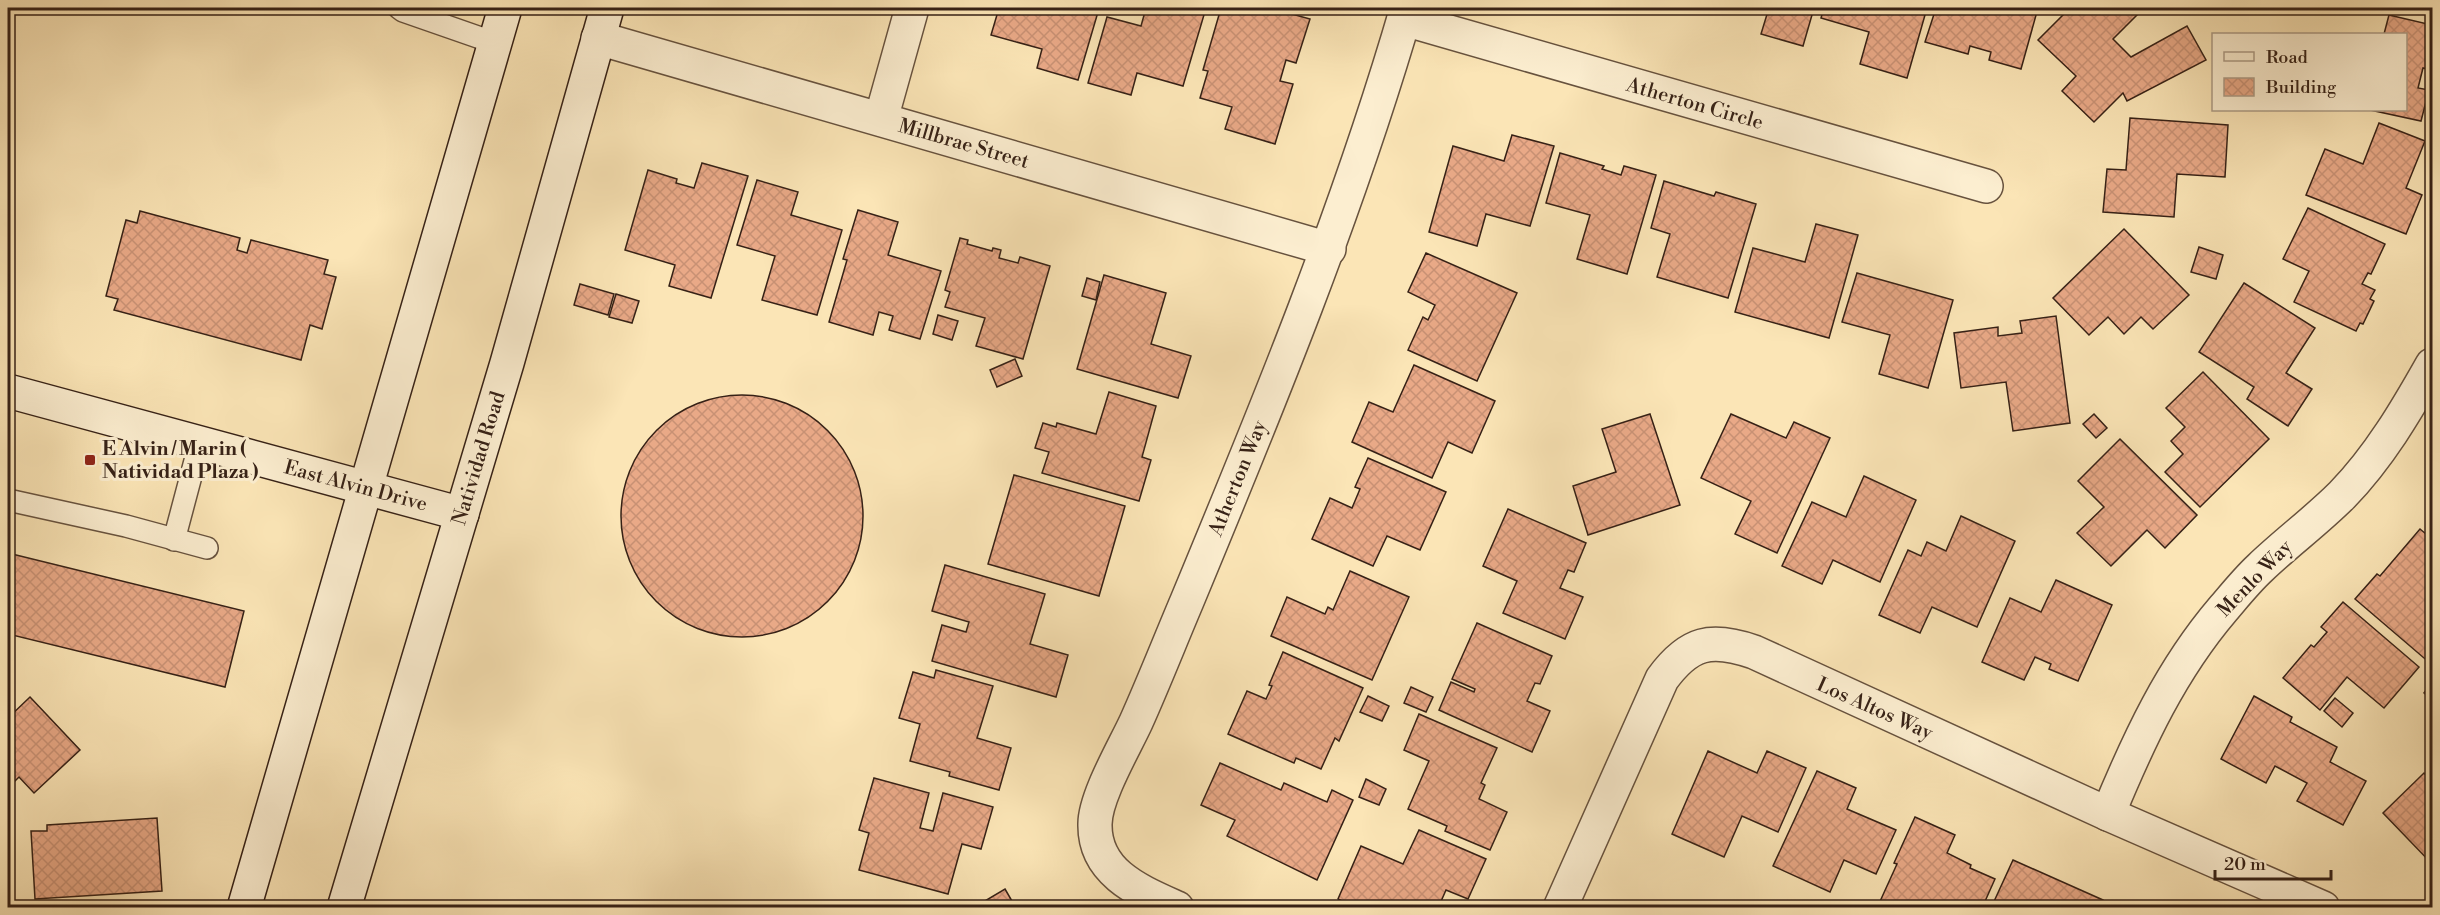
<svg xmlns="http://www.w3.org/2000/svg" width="2440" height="915" viewBox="0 0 2440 915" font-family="'Libre Bodoni',serif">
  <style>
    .building { fill: url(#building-cross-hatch); stroke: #362116; stroke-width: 1.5 }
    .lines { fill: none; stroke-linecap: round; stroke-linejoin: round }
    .lane-casing { stroke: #67523e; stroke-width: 24 }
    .street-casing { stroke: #67523e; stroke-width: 36 }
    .secondary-casing { stroke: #362116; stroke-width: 36 }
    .lane { stroke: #fceed0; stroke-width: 21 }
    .street { stroke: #fceed0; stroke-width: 33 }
    .secondary { stroke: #fceed0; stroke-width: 33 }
    .poi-dot { fill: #8f2418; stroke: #fceed0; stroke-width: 2 }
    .labels { text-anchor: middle; stroke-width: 6; stroke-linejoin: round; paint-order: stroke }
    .street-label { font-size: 20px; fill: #362116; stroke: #fceed0 }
    .poi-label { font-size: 20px; font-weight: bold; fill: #362116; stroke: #fceed0; text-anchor: start }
  </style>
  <defs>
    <pattern id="building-cross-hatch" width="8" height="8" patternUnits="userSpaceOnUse" patternTransform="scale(1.5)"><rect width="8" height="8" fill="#e9a987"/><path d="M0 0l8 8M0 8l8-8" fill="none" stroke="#c89174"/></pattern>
  </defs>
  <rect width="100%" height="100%" fill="#fbe5b6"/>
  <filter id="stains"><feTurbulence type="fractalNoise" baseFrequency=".00333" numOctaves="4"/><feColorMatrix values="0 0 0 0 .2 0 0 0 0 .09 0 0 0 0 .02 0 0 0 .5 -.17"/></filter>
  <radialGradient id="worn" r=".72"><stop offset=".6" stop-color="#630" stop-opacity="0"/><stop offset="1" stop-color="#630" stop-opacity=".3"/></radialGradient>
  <g class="building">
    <path d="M999,8H1084L1098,12L1078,80L1037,68L1042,49L991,35Z"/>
    <path d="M1146,8H1206L1183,86L1137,73L1131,95L1088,83L1107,17L1141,26Z"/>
    <path d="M1221,8H1270L1310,19L1296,63L1286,60L1280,81L1293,84L1275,144L1225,129L1232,107L1200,98L1208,71L1203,70Z"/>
    <path d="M1680,8H1705L1703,14Z"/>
    <path d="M1757,8H1814L1803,46L1761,34L1768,11Z"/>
    <path d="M1824,8H1927L1907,78L1860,64L1869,32L1821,18Z"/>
    <path d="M1936,8H2038L2021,69L1989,60L1991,52L1970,46L1968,54L1925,42Z"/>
    <path d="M2070,8H2144L2113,39L2131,57L2187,26L2206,60L2127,101L2123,93L2094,122L2062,91L2076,76L2038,40Z"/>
    <path d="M2389,15L2432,25V70L2423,68L2418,88L2429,90L2421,121L2370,110H2406V34H2384Z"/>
    <path d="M2130,118L2228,125L2225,177L2177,174L2174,217L2103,212L2107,169L2126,170Z"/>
    <path d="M2379,123L2425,141L2406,188L2422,195L2406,234L2306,195L2325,149L2363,164Z"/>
    <path d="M1512,135L1554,146L1530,226L1486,214L1477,246L1429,232L1453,146L1504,161Z"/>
    <path d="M1560,153L1604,166L1602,169L1621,175L1624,166L1656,175L1627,274L1577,259L1590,215L1546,203Z"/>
    <path d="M702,163L748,176L711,298L669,286L675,265L625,250L648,170L677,179L676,183L694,188Z"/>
    <path d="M757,180L798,192L791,215L842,230L817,315L762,300L775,256L737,245Z"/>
    <path d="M1664,181L1714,196L1716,192L1756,204L1728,298L1657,277L1670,234L1651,228Z"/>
    <path d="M2308,208L2385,244L2371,274L2368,273L2362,284L2375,290L2370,299L2374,301L2363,324L2360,323L2356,331L2294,302L2309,271L2283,259Z"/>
    <path d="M858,210L898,222L888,255L941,271L920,339L889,330L893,316L879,312L873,335L829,322L847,260L843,259Z"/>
    <path d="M140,211L240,238L237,250L247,253L251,240L328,260L324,274L336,277L322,329L310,325L301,360L114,310L118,299L106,296L126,220L137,223Z"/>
    <path d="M1816,224L1858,235L1829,338L1735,312L1753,248L1805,262Z"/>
    <path d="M2124,229L2189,295L2153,329L2141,317L2124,334L2108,317L2089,335L2053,298Z"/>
    <path d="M960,238L968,240L967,244L992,251L993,248L1001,250L999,258L1018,263L1020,257L1050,266L1023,359L976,346L985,318L945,307L950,292L945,290Z"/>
    <path d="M2199,247L2223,255L2216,279L2191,272Z"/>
    <path d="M1426,253L1517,293L1477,381L1408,350L1423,317L1428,320L1435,305L1408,292Z"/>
    <path d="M1857,273L1953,300L1928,388L1879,374L1890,335L1842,322Z"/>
    <path d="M1104,275L1166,293L1151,344L1191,356L1178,398L1077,369Z"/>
    <path d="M1087,278L1100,282L1096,300L1082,296Z"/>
    <path d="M2244,283L2315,328L2286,373L2312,389L2288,426L2247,399L2254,387L2199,352Z"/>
    <path d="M580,284L614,294L608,315L574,305Z"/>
    <path d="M616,294L639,301L632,323L609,317Z"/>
    <path d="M938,315L958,321L952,340L933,334Z"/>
    <path d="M2056,316L2070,423L2013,431L2006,382L1961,388L1954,333L1998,327V336L2022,333L2020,321Z"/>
    <path d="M1015,359L1022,376L997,387L990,370Z"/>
    <path d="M1414,365L1495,401L1472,453L1448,442L1432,478L1352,442L1369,402L1393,412Z"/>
    <path d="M2203,372L2269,439L2200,507L2165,472L2183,454L2171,441L2185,427L2166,408Z"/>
    <path d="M1109,392L1156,406L1142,457L1151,460L1139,501L1042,473L1049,452L1035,448L1043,423L1056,427L1057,423L1096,434Z"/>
    <circle cx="742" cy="516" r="121"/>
    <path d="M1650,414L1680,505L1588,535L1573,486L1616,472L1602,429Z"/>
    <path d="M1731,414L1786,438L1794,422L1830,438L1777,553L1735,534L1751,501L1701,478Z"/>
    <path d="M2094,414L2107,428L2096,438L2083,424Z"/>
    <path d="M2120,439L2197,515L2165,548L2147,530L2111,566L2077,533L2104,507L2078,481Z"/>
    <path d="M1368,458L1446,492L1420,550L1387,536L1373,566L1312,539L1330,498L1352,508L1360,489L1355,487Z"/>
    <path d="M1014,475L1125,506L1099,596L988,564Z"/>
    <path d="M1864,476L1916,500L1880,582L1833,560L1822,584L1782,566L1812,502L1846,517Z"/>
    <path d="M1508,509L1586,543L1574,572L1568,570L1560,588L1583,597L1565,639L1503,613L1517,581L1483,566Z"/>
    <path d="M1961,516L2015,541L1977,627L1932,607L1920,633L1879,615L1908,550L1921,556L1927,542L1946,551Z"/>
    <path d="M2420,529L2432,539L2431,664L2355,599L2377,574L2380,576Z"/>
    <path d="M8,553L244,611L225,687L8,634Z"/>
    <path d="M945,565L1045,594L1030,644L1068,655L1056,697L932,661L942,625L966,632L969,622L932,611Z"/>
    <path d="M1350,571L1409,597L1372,680L1271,636L1287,597L1325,614L1328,607L1333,610Z"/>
    <path d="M2056,580L2112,605L2078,681L2049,669L2051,664L2035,657L2024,680L1982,662L2010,598L2041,612Z"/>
    <path d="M2343,602L2419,667L2384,708L2347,677L2320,710L2283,678L2311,645L2314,647L2327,632L2321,627Z"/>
    <path d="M1477,623L1552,656L1540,684L1535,683L1527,701L1550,711L1532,752L1439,710L1451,682L1474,692L1475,689L1452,679Z"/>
    <path d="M1283,652L1363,688L1339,741L1335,738L1321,769L1296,758L1294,763L1228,734L1247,691L1266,699L1272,686L1269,685Z"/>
    <path d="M936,670L993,686L977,738L1011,748L999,790L949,776L950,772L910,761L920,724L899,718L913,672L934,678Z"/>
    <path d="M2432,682V700L2424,693Z"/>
    <path d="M1411,687L1433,697L1426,712L1404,703Z"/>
    <path d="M1368,696L1389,706L1382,721L1360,712Z"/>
    <path d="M2254,696L2292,717L2290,722L2337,747L2330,762L2366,781L2343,825L2297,801L2307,783L2275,766L2266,783L2221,759Z"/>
    <path d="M30,697L80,750L34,793L19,777L15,781L8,774V718Z"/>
    <path d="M2335,698L2353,713L2342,727L2324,711Z"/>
    <path d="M1419,714L1497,748L1481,783L1485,785L1479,799L1507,812L1490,850L1445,831L1447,826L1408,809L1429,761L1404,750Z"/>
    <path d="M1708,751L1757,773L1767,751L1806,768L1778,832L1742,816L1724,857L1672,834Z"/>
    <path d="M1220,763L1281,790L1284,783L1327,802L1332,790L1353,800L1317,880L1227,836L1235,820L1201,805Z"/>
    <path d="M1817,771L1856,788L1847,809L1896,830L1876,874L1844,860L1830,892L1773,866Z"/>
    <path d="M2424,773L2432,782V864L2383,813Z"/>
    <path d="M874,778L929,793L920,828L933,831L943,793L993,807L981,849L962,844L948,894L859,870L869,833L859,830Z"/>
    <path d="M1366,779L1386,789L1379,805L1359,797Z"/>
    <path d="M1915,817L1955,835L1947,853L1971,865L1970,868L1995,879L1982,908H1877L1897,864L1894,863Z"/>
    <path d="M157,818L162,891L35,899L31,831H47V825Z"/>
    <path d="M1419,830L1486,859L1468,899L1446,890L1439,906L1435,904L1433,908H1356L1338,899L1361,846L1403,864Z"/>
    <path d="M2013,860L2103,900L2100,908H1991Z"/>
    <path d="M1005,889L1016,908H973Z"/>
  </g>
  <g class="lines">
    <defs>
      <g id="lane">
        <path d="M399,8L403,11L495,43"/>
        <path d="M8,500L126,526L207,548"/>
        <path d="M174,540L200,442"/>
      </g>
      <g id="street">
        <path d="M1404,19L1986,186"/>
        <path d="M598,38L1329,249"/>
        <path d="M881,119L912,8"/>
        <path d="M2108,814C2139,739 2171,670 2223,609C2235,595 2247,580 2260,568C2286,543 2316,521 2342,495C2379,457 2406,411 2432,365"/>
        <path d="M1177,908C1139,891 1094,873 1095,824C1095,797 1124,748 1136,722C1154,682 1170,641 1187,601C1268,406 1348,211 1407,8"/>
        <path d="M1560,908L1662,679C1689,642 1711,637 1754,652L2108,814L2323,908"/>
      </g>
      <g id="secondary">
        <path d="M8,391L462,514"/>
        <path d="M244,908L505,8"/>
        <path d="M344,908L507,363L607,8"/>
      </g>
    </defs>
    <use href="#lane" class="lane-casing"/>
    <use href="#street" class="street-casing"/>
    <use href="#secondary" class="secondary-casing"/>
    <use href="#lane" class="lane"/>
    <use href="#street" class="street"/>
    <use href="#secondary" class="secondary"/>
  </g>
  <rect class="poi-dot" x="84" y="454" width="12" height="12" rx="3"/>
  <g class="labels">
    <g class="street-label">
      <text transform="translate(1695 103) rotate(16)" y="7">Atherton Circle</text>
      <text transform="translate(964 143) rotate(16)" y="7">Millbrae Street</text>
      <text transform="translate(478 458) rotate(-73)" y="7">Natividad Road</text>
      <text transform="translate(1237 478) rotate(-68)" y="7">Atherton Way</text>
      <text transform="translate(356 485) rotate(15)" y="7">East Alvin Drive</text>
      <text transform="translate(2254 578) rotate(-46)" y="7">Menlo Way</text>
      <text transform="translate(1875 708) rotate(24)" y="7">Los Altos Way</text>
    </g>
    <g class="poi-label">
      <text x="102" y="455">E Alvin / Marin (<tspan x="102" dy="23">Natividad Plaza )</tspan></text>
    </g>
  </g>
  <rect width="2440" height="915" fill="none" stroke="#fbe5b6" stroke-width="30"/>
  <rect x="9" y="9" width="2422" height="897" fill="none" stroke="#362116" stroke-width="3"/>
  <rect x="15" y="15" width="2410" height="885" fill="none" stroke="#362116" stroke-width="1.5"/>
  <rect x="2212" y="33" width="195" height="78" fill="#fceed0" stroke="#ad9c86" stroke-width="1.5"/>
  <rect x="2224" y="52" width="30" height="9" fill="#fceed0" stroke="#ad9c86" stroke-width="1.5"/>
  <text x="2266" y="63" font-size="18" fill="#362116">Road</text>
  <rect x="2224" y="78" width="30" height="18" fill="url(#building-cross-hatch)" stroke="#ad9c86" stroke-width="1.5"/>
  <text x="2266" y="93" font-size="18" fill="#362116">Building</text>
  <path d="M2215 870v9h116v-9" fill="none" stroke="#362116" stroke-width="3"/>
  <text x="2224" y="870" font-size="18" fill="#362116" stroke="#fceed0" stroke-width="4.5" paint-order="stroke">20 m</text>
  <rect width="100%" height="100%" filter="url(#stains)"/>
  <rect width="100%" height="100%" fill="url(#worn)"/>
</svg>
